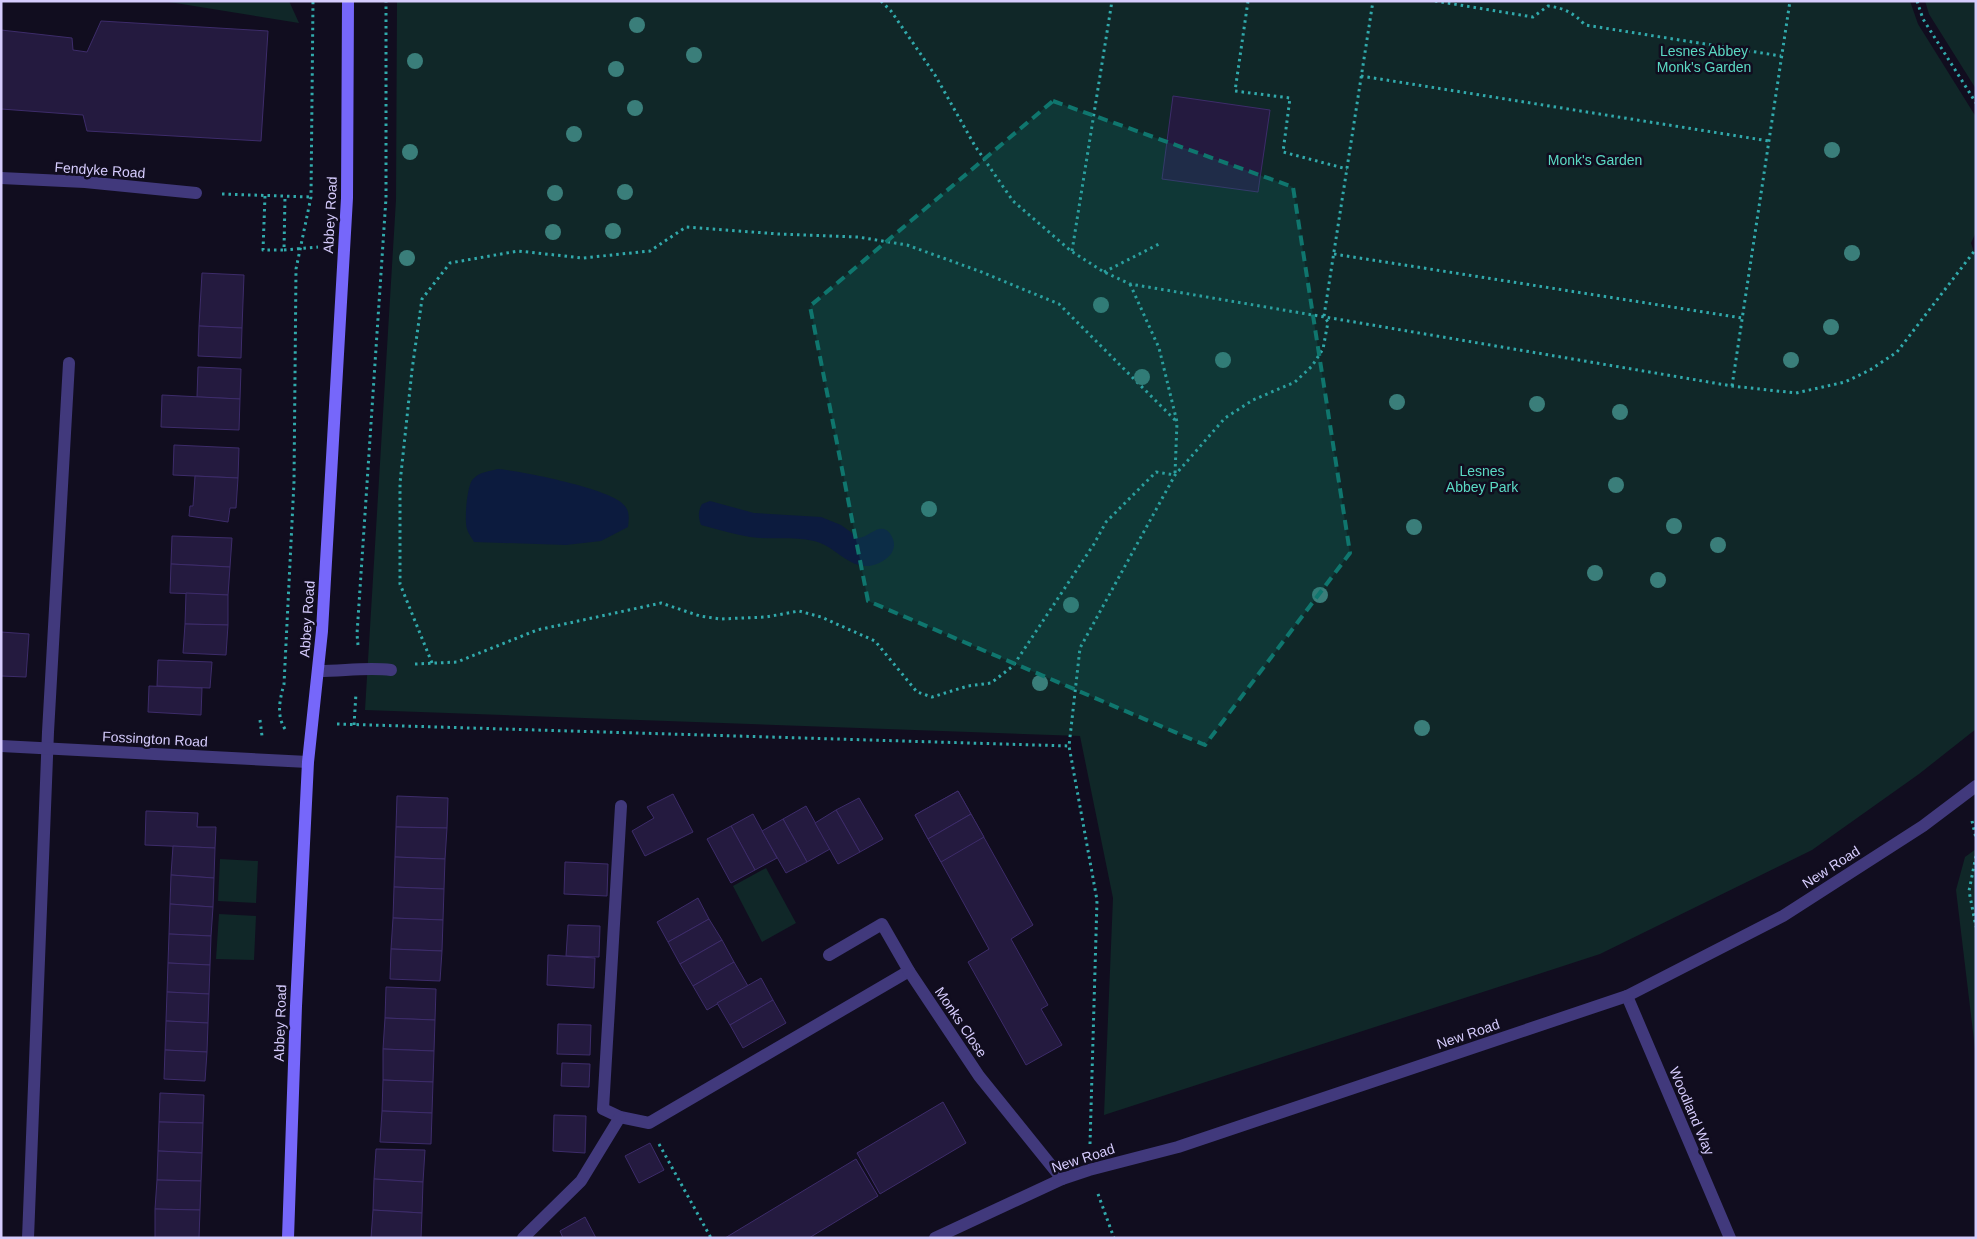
<svg xmlns="http://www.w3.org/2000/svg" width="1977" height="1239" viewBox="0 0 1977 1239" font-family="Helvetica,sans-serif">
  <style>
    .green { fill: #102728 }
    .water { fill: #0c1b3e }
    .building { fill: #241a3f; stroke: #3d2c6a }
    .lines { fill: none; stroke-linecap: round; stroke-linejoin: round }
    .path { stroke: #31aaac; stroke-width: 3; stroke-dasharray: 2.5 4; stroke-linecap: butt }
    .lane { stroke: #41397c; stroke-width: 12 }
    .street { stroke: #41397c; stroke-width: 12 }
    .secondary { stroke: #7667fa; stroke-width: 12 }
    .tree { fill: #3a7e7a }
    .marked { fill: #0f766e; fill-opacity: 0.2; stroke: #0f766e; stroke-width: 4; stroke-dasharray: 10 6; stroke-linejoin: round }
    .labels { text-anchor: middle; stroke-width: 5; stroke-linejoin: round; paint-order: stroke }
    .park-label { font-size: 14px; fill: #5bdac4; stroke: #110d1f }
    .street-label { font-size: 14px; fill: #d6ccfd; stroke: #110d1f }
  </style>
  <rect width="100%" height="100%" fill="#110d1f"/>
  <g class="green">
    <path d="M163,1H289L299,23Z"/>
    <path d="M397,1H1910L1918,24L1976,117V232L1971,243L1976,258V729L1919,774L1812,850L1600,954L1104,1115L1113,898L1080,736L365,710L396,200Z"/>
    <path d="M1925,1H1976V89L1929,14Z"/>
    <path d="M1976,849V1057L1956,890L1965,857Z"/>
    <path d="M220,859L258,861L256,903L218,901Z"/>
    <path d="M766,868L796,923L762,942L733,886Z"/>
    <path d="M219,914L256,916L254,960L216,959Z"/>
  </g>
  <g class="water">
    <path d="M498,469C521,471 612,489 624,505C630,511 629,519 628,527L601,541L566,545L474,542C472,538 468,533 467,529C464,520 467,485 473,479C479,472 490,471 498,469Z"/>
    <path d="M710,501L754,513L821,517L841,525L859,538C870,537 881,520 891,535C894,540 895,545 893,550C890,559 875,567 865,566C846,565 833,545 814,541C793,536 771,540 750,537C733,534 717,529 701,525C698,517 698,511 702,504Z"/>
  </g>
  <g class="building">
    <path d="M101,21L268,31L261,141L87,131L83,115L1,109V30L72,38L73,50L87,52Z"/>
    <path d="M1173,96L1270,110L1258,192L1162,179Z"/>
    <path d="M202,273L244,275L242,328L199,326Z"/>
    <path d="M199,326L242,328L241,358L198,356Z"/>
    <path d="M198,367L241,369L240,399L197,397Z"/>
    <path d="M162,395L240,399L239,430L161,427Z"/>
    <path d="M174,445L239,448L238,478L173,475Z"/>
    <path d="M195,476L238,478L236,508H230L228,522L189,516L190,506H193Z"/>
    <path d="M172,536L232,538L230,567L171,564Z"/>
    <path d="M171,564L230,567L228,595L170,593Z"/>
    <path d="M186,593L228,595V625L185,624Z"/>
    <path d="M185,624L228,625L226,655L183,653Z"/>
    <path d="M1,632L29,634L26,677L1,676Z"/>
    <path d="M158,660L212,662L210,688L157,686Z"/>
    <path d="M149,686L202,688L201,715L148,712Z"/>
    <path d="M958,791L1033,925L1011,939L1048,1005L1041,1009L1062,1045L1026,1065L968,962L989,949L915,815Z"/>
    <path d="M958,791L971,814L928,839L915,815Z"/>
    <path d="M673,794L693,832L645,856L632,831L654,818L647,807Z"/>
    <path d="M397,796L448,798L447,828L396,827Z"/>
    <path d="M859,798L883,839L860,852L836,810Z"/>
    <path d="M806,806L830,849L807,862L783,819Z"/>
    <path d="M836,810L860,852L838,864L815,823Z"/>
    <path d="M146,811L198,813L197,827H216L215,848L145,845Z"/>
    <path d="M753,814L777,858L755,870L731,826Z"/>
    <path d="M971,814L984,837L941,862L928,839Z"/>
    <path d="M783,819L807,862L786,873L762,831Z"/>
    <path d="M731,826L755,870L731,883L707,839Z"/>
    <path d="M396,827L447,828L445,859L395,857Z"/>
    <path d="M173,846L215,848L214,878L171,875Z"/>
    <path d="M395,857L445,859L444,889L394,887Z"/>
    <path d="M565,862L608,864L607,896L564,894Z"/>
    <path d="M171,875L214,878L213,907L170,904Z"/>
    <path d="M394,887L444,889L443,920L393,918Z"/>
    <path d="M698,898L709,919L668,942L657,922Z"/>
    <path d="M170,904L213,907L211,936L169,934Z"/>
    <path d="M393,918L443,920L442,951L391,949Z"/>
    <path d="M709,919L722,940L680,964L668,942Z"/>
    <path d="M568,925L600,926L599,957L566,956Z"/>
    <path d="M169,934L211,936L210,965L168,963Z"/>
    <path d="M722,940L734,962L693,986L680,964Z"/>
    <path d="M391,949L442,951L440,981L390,979Z"/>
    <path d="M548,955L595,958L594,988L547,985Z"/>
    <path d="M734,962L748,986L707,1010L693,986Z"/>
    <path d="M168,963L210,965L209,994L167,992Z"/>
    <path d="M761,978L773,1000L730,1025L717,1003Z"/>
    <path d="M386,987L436,989L435,1020L385,1018Z"/>
    <path d="M167,992L209,994L208,1023L166,1021Z"/>
    <path d="M773,1000L786,1023L743,1048L730,1025Z"/>
    <path d="M385,1018L435,1020L434,1051L383,1049Z"/>
    <path d="M166,1021L208,1023L207,1052L165,1050Z"/>
    <path d="M558,1024L591,1025L590,1055L557,1054Z"/>
    <path d="M383,1049L434,1051L433,1082L383,1080Z"/>
    <path d="M165,1050L207,1052L205,1081L164,1079Z"/>
    <path d="M562,1063L590,1064L589,1087L561,1086Z"/>
    <path d="M383,1080L433,1082L432,1113L382,1111Z"/>
    <path d="M160,1093L204,1095L203,1123L159,1122Z"/>
    <path d="M943,1102L966,1143L880,1194L857,1153Z"/>
    <path d="M382,1111L432,1113L431,1144L380,1142Z"/>
    <path d="M554,1115L586,1116L585,1153L553,1151Z"/>
    <path d="M159,1122L203,1123L202,1153L158,1151Z"/>
    <path d="M650,1143L664,1170L639,1183L625,1156Z"/>
    <path d="M376,1149L425,1150L423,1182L374,1179Z"/>
    <path d="M158,1151L202,1153L201,1181L157,1180Z"/>
    <path d="M856,1159L878,1196L809,1238H725Z"/>
    <path d="M374,1179L423,1182L422,1213L373,1210Z"/>
    <path d="M157,1180L201,1181L200,1210L155,1209Z"/>
    <path d="M155,1209L200,1210L199,1238H155Z"/>
    <path d="M373,1210L422,1213L421,1238H371Z"/>
    <path d="M585,1217L596,1238H563L560,1231Z"/>
  </g>
  <g class="lines">
    <g class="path">
      <path d="M881,1L891,11L935,75L975,146L1013,201L1071,251L1104,272L1130,284L1732,386L1796,393L1845,382L1870,370L1897,352L1976,249"/>
      <path d="M1248,1L1235,91L1290,98L1283,152L1347,169"/>
      <path d="M1435,1L1533,17L1548,6C1564,8 1574,13 1585,25L1781,56"/>
      <path d="M1917,1L1923,19L1976,103"/>
      <path d="M1361,76L1769,141"/>
      <path d="M222,194L311,197"/>
      <path d="M265,196L263,250H284L285,196"/>
      <path d="M284,250L318,247"/>
      <path d="M1072,251L1112,1"/>
      <path d="M1334,254L1742,318"/>
      <path d="M1104,272L1159,244"/>
      <path d="M1130,284L1159,348L1177,422L1175,474"/>
      <path d="M1732,386L1790,1"/>
      <path d="M358,645L357,634L386,198V1"/>
      <path d="M432,663L400,584V483L412,370L422,299L450,263L518,251L583,258L650,251L686,227L779,234L858,237L907,245L979,271L1059,304L1177,422"/>
      <path d="M415,664L457,662L537,630L661,603L700,616L720,619L766,617L799,611L821,617L875,641L917,692L932,697L968,686L991,683L1013,666L1094,544L1106,522L1156,472L1175,475"/>
      <path d="M260,720L262,736"/>
      <path d="M337,724L1069,746"/>
      <path d="M354,725L356,693"/>
      <path d="M285,729C276,715 280,699 284,684L294,482L296,269L311,197L313,1"/>
      <path d="M1972,821L1976,838"/>
      <path d="M1976,856L1969,891L1976,927"/>
      <path d="M659,1144L711,1238"/>
      <path d="M1090,1144L1097,900L1069,746L1080,648L1175,475L1225,418L1253,400L1295,382L1312,366L1323,349L1328,322L1324,316L1373,1"/>
      <path d="M1098,1194L1114,1238"/>
    </g>
    <g class="lane">
      <path d="M319,671C343,671 368,667 391,670"/>
      <path d="M621,806L603,1109L620,1117L649,1123L909,971"/>
      <path d="M28,1238L48,732L69,363"/>
      <path d="M523,1238L581,1181L620,1117"/>
    </g>
    <g class="street">
      <path d="M1,178L85,182L196,193"/>
      <path d="M1,746L308,762"/>
      <path d="M829,955L882,924L909,971L979,1076L1062,1179"/>
      <path d="M1627,996L1730,1238"/>
      <path d="M935,1238L1062,1179L1089,1170L1178,1147L1627,996L1783,916L1923,826L1976,786"/>
    </g>
    <path class="secondary" d="M288,1238L296,1006L308,762L322,631L347,198L348,1"/>
  </g>
  <g class="tree">
    <circle cx="637" cy="25" r="8"/>
    <circle cx="694" cy="55" r="8"/>
    <circle cx="415" cy="61" r="8"/>
    <circle cx="616" cy="69" r="8"/>
    <circle cx="635" cy="108" r="8"/>
    <circle cx="574" cy="134" r="8"/>
    <circle cx="1832" cy="150" r="8"/>
    <circle cx="410" cy="152" r="8"/>
    <circle cx="625" cy="192" r="8"/>
    <circle cx="555" cy="193" r="8"/>
    <circle cx="613" cy="231" r="8"/>
    <circle cx="553" cy="232" r="8"/>
    <circle cx="1852" cy="253" r="8"/>
    <circle cx="407" cy="258" r="8"/>
    <circle cx="1101" cy="305" r="8"/>
    <circle cx="1831" cy="327" r="8"/>
    <circle cx="1223" cy="360" r="8"/>
    <circle cx="1791" cy="360" r="8"/>
    <circle cx="1142" cy="377" r="8"/>
    <circle cx="1397" cy="402" r="8"/>
    <circle cx="1537" cy="404" r="8"/>
    <circle cx="1620" cy="412" r="8"/>
    <circle cx="1616" cy="485" r="8"/>
    <circle cx="929" cy="509" r="8"/>
    <circle cx="1674" cy="526" r="8"/>
    <circle cx="1414" cy="527" r="8"/>
    <circle cx="1718" cy="545" r="8"/>
    <circle cx="1595" cy="573" r="8"/>
    <circle cx="1658" cy="580" r="8"/>
    <circle cx="1320" cy="595" r="8"/>
    <circle cx="1071" cy="605" r="8"/>
    <circle cx="1040" cy="683" r="8"/>
    <circle cx="1422" cy="728" r="8"/>
  </g>
  <path class="marked" d="M1053,101L1293,187L1350,553L1205,745L868,601L810,306Z"/>
  <g class="labels">
    <g class="park-label">
      <text x="1704" y="56">Lesnes Abbey<tspan x="1704" dy="16">Monk's Garden</tspan></text>
      <text x="1595" y="165">Monk's Garden</text>
      <text x="1482" y="476">Lesnes<tspan x="1482" dy="16">Abbey Park</tspan></text>
    </g>
    <g class="street-label">
      <text transform="translate(100 170) rotate(4)" y="5">Fendyke Road</text>
      <text transform="translate(330 215) rotate(-87)" y="5">Abbey Road</text>
      <text transform="translate(307 619) rotate(-86)" y="5">Abbey Road</text>
      <text transform="translate(155 739) rotate(3)" y="5">Fossington Road</text>
      <text transform="translate(1831 867) rotate(-33)" y="5">New Road</text>
      <text transform="translate(961 1022) rotate(56)" y="5">Monks Close</text>
      <text transform="translate(280 1023) rotate(-88)" y="5">Abbey Road</text>
      <text transform="translate(1468 1034) rotate(-19)" y="5">New Road</text>
      <text transform="translate(1692 1111) rotate(67)" y="5">Woodland Way</text>
      <text transform="translate(1083 1158) rotate(-18)" y="5">New Road</text>
    </g>
  </g>
  <rect width="1977" height="1239" fill="none" stroke="#d6ccfd" stroke-width="5"/>
</svg>
